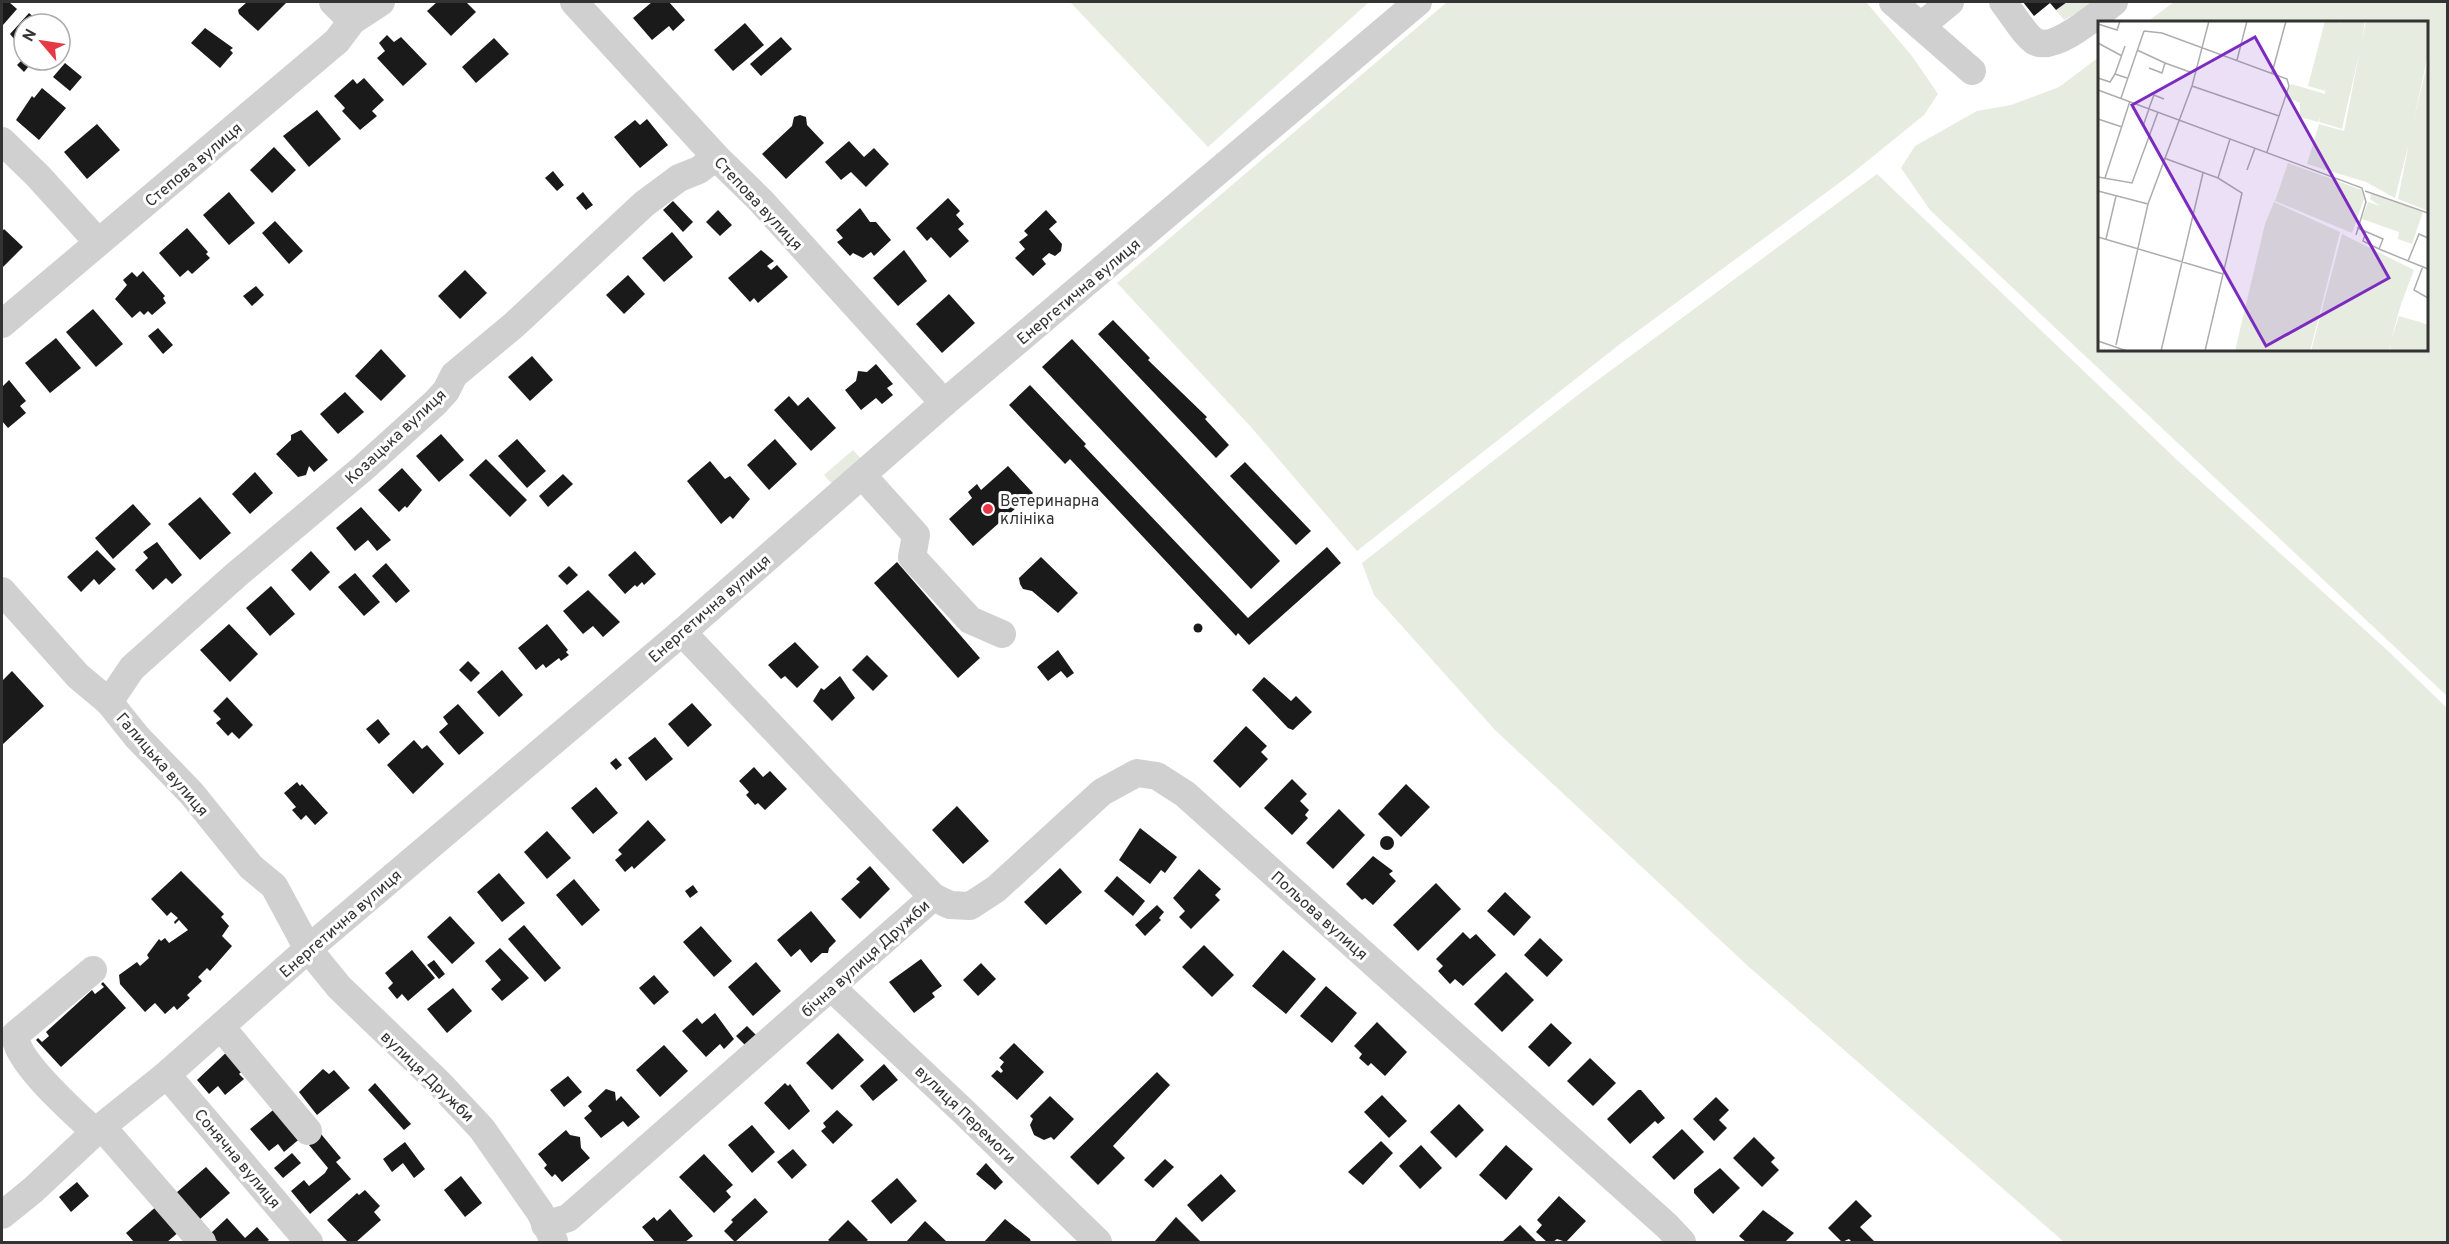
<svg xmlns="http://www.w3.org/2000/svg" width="2449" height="1244" viewBox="0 0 2449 1244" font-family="Overpass,sans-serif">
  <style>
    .green { fill: #e6ecdf }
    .building { fill: #1a1a1a }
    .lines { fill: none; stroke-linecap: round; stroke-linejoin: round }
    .minor { stroke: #d0d0d0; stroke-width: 28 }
    .poi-dot { fill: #e63946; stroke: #fff; stroke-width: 2 }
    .labels { text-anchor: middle; stroke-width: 6; stroke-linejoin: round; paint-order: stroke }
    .street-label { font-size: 16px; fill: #333; stroke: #fff }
    .poi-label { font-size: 16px; fill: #333; stroke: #fff; text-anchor: start }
    .inset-road { fill: none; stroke: #adadad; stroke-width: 1.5 }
    .view { fill: #7b2cbf; fill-opacity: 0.15; stroke: #7b2cbf; stroke-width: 3 }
    .inset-edge { fill: none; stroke: #333; stroke-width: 3 }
  </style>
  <rect width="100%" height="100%" fill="#fff"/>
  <g class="green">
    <path d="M1070,2H1369L1208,147Z"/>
    <path d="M1447,2H1866L1912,56L1938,94L1924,115L1850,175L1620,344L1357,551L1251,427L1117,283Z"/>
    <path d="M2067,2H2097C2087,10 2075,13 2064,20L2056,10Z"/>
    <path d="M2174,2H2447V696L1930,210L1901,168L1915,146L1977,111L2011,105L2059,87L2099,57L2100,350H2426V22H2147Z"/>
    <path d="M1877,174L2177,460L2387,650L2447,708V1242H2064L1749,967L1495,730L1374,595L1362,563L1583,391Z"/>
    <path d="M853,450L864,462L834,486L824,475Z"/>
  </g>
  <g class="building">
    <path d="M2,2H9L17,9L3,25Z"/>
    <path d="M247,2H284L286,3L258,31L239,14L238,10Z"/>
    <path d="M437,2H466L476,12L451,36L427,11Z"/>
    <path d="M652,2H669L685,20L673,31L669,26L652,40L633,18Z"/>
    <path d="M2023,2H2067L2056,10L2050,3L2034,16Z"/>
    <path d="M29,13L42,24H24V51L10,34Z"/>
    <path d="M745,23L764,45L733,71L714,50Z"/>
    <path d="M205,28L233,48L230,50L233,53L220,68L191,43Z"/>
    <path d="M387,35L394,42L401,37L427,64L403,86L377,58L385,51L379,43Z"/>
    <path d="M781,37L792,49L761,76L750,64Z"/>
    <path d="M494,38L509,54L476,83L462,67Z"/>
    <path d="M22,60L29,66L24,72L17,65Z"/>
    <path d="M65,63L82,77L70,91L53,77Z"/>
    <path d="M364,78L384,100L372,111L377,116L360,130L342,111L345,108L334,96L353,79L357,84Z"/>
    <path d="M42,88L66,108L39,140L16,120L32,96L34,98Z"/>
    <path d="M317,110L341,139L309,167L283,136Z"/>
    <path d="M800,115L806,117L807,125L824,143L786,179L762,154L792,126L794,117Z"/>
    <path d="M647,119L668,145L640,168L614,137L635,120L640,125Z"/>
    <path d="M97,124L120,150L87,179L64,152Z"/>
    <path d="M849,141L864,157L874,148L889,164L866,187L851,172L841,180L825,162Z"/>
    <path d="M274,147L296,170L272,193L250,170Z"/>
    <path d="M553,171L564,185L557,191L545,178Z"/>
    <path d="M229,192L255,223L229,245L203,215Z"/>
    <path d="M583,192L593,205L586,210L576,198Z"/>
    <path d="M948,198L960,211L956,215L964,224L958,229L969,241L950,258L931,237L927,241L916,228Z"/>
    <path d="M673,201L693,222L683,232L663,210Z"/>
    <path d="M860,208L870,222H876L891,240L874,256L871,252L863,258L853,253L850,256L837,242L843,238L836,230Z"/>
    <path d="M718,210L732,225L720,236L706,222Z"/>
    <path d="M1046,210L1057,222L1049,229L1062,244L1061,251L1055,256L1049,253L1042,259L1046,264L1033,276L1015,258L1025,249L1019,242L1028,235L1024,231Z"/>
    <path d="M275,221L303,251L289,264L262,233Z"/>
    <path d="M187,228L208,252L206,254L210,258L192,274L188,270L180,277L159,253Z"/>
    <path d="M4,229L23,247L2,268V232Z"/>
    <path d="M672,232L693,257L664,282L642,258Z"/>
    <path d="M761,250L774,261L767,266L771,270L777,265L788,277L758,303L754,298L750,302L728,278Z"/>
    <path d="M904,250L927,281L898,306L873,278Z"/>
    <path d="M465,270L487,293L460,319L438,296Z"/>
    <path d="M143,271L165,296L163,298L166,303L152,315L148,311L144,315L140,311L132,318L115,299L127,285L123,280L132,272L137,277Z"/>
    <path d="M628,275L645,294L624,314L606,295Z"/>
    <path d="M256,286L264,295L252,306L243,296Z"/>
    <path d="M949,294L975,323L942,353L916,324Z"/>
    <path d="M93,309L123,344L96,367L66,332Z"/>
    <path d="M1113,320L1150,358L1148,360L1207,417L1205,419L1229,445L1216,458L1098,334Z"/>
    <path d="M158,328L173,345L163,354L148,336Z"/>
    <path d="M56,338L81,368L50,393L25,363Z"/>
    <path d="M1072,339L1280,561L1251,589L1042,367Z"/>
    <path d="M381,349L406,376L381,401L355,376Z"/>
    <path d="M532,356L553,380L530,401L508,377Z"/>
    <path d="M876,364L893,384L887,388L893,395L882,404L876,398L861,410L845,390L856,381L858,371L867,372Z"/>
    <path d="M9,380L26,401L20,406L26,413L8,428L2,421V387Z"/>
    <path d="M1030,385L1086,444L1084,446L1248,618L1327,547L1341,563L1249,645L1238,633L1236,636L1070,459L1065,464L1009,405Z"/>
    <path d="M345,392L364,412L338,434L320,414Z"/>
    <path d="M789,396L798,406L808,397L836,428L811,451L774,410Z"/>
    <path d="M301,430L328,460L314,472L309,466L306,475L298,477L276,454L291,440V435Z"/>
    <path d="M441,434L464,460L439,482L416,456Z"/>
    <path d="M517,439L546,471L527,488L498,456Z"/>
    <path d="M775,439L797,464L769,490L747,465Z"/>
    <path d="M486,459L527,500L510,517L469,475Z"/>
    <path d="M710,461L725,479L730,476L750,499L733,519L730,516L721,524L687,481Z"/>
    <path d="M1245,462L1311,531L1296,545L1230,476Z"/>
    <path d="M1008,466L1033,493L973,546L949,519L972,498L968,492L977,484L981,490Z"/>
    <path d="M402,468L422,490L407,508L405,506L399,512L378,490Z"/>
    <path d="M255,472L273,493L250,514L232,494Z"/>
    <path d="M563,474L573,484L548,507L539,496Z"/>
    <path d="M200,497L231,533L200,560L168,524Z"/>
    <path d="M133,504L151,524L113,559L95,538Z"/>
    <path d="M361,507L391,540L377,551L368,540L355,551L336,528Z"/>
    <path d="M157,542L182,575L172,584L166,578L153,590L135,570L148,558L143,552Z"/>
    <path d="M97,550L116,569L99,585L94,579L81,592L67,577Z"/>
    <path d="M311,551L330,572L310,591L291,570Z"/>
    <path d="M635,551L656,574L644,585L642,582L637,587L635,585L625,594L608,575Z"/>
    <path d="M1041,557L1078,593L1058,613L1032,591L1023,589L1020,584L1019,578Z"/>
    <path d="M897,562L980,658L958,678L874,583Z"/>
    <path d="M386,563L410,591L396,603L372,576Z"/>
    <path d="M569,566L578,575L567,585L558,576Z"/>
    <path d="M355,573L380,602L364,616L338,587Z"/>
    <path d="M271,586L295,614L270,636L246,608Z"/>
    <path d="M588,590L620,622L603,637L593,626L583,634L563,611Z"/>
    <circle cx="1198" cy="628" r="4.5"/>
    <path d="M229,624L258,654L230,682L200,650Z"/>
    <path d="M547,624L568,650L566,652L569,655L561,661L559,658L546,668L543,664L536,670L518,648Z"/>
    <path d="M795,642L819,667L797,688L785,676L781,679L768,665Z"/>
    <path d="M1058,650L1074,673L1067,678L1061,671L1048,681L1037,667Z"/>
    <path d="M867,655L888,676L873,691L852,670Z"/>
    <path d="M468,661L480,673L471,682L459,670Z"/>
    <path d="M502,670L523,695L499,717L477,692Z"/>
    <path d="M12,671L44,706L2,745V681Z"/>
    <path d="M840,676L855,698L832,721L813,701L821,688L824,690Z"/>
    <path d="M1264,677L1291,701L1296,696L1312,712L1293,730L1288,728L1252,690Z"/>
    <path d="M227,697L253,725L239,739L232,732L228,736L216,723L221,719L213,711Z"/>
    <path d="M692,703L712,725L688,747L668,724Z"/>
    <path d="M458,704L484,733L459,755L439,732L448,724L443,717Z"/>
    <path d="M378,719L390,734L379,744L366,729Z"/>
    <path d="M1246,726L1267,746L1261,752L1268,759L1240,788L1213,761Z"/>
    <path d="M655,737L673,759L646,781L628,758Z"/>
    <path d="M414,740L422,749L427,745L444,764L413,794L387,765Z"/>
    <path d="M616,758L622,765L616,770L610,763Z"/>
    <path d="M754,767L763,777L770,771L787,789L765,810L758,803L755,805L746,795L749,792L739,781Z"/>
    <path d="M1292,779L1307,794L1300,801L1309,810L1305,815L1308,818L1292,835L1264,808Z"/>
    <path d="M297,782L300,786L302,784L328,813L315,825L306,815L301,820L292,810L296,807L284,793Z"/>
    <path d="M1406,784L1430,807L1401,837L1378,814Z"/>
    <path d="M596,787L618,813L593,834L571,808Z"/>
    <path d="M957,806L989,841L963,864L932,830Z"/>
    <path d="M1339,809L1365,835L1333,869L1306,843Z"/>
    <path d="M648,820L666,840L634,869L632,866L625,872L615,860L622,854L618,850Z"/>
    <path d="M1140,828L1177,857L1165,873L1161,870L1150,884L1119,860Z"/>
    <path d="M547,831L571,858L547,879L524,852Z"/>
    <circle cx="1387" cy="843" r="7"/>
    <path d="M1373,856L1393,871L1389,874L1396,881L1373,905L1365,898L1362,900L1346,884Z"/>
    <path d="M870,866L890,889L860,919L841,899L860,882L856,879Z"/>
    <path d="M1060,868L1082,892L1046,925L1024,902Z"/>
    <path d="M1199,869L1221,889L1215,895L1220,900L1191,929L1179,917L1185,911L1173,898Z"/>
    <path d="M181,871L224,914L221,917L229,926L222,936L232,946L210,971L207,968L198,977L202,981L187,995L190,998L177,1010L174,1006L165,1014L155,1003L145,1012L120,984L119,975L137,962L140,966L149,958L147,955L159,939L161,941L165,938L169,943L188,930L179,920L175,924L174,922L178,918L171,912L167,916L151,899Z"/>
    <path d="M499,873L525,903L502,922L477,892Z"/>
    <path d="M1117,876L1145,901L1133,916L1104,891Z"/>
    <path d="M574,879L600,910L582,926L556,895Z"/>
    <path d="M1436,883L1461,909L1418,951L1393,925Z"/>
    <path d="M693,885L698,892L690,898L685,891Z"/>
    <path d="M1505,892L1531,917L1514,936L1487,911Z"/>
    <path d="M1157,905L1164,912L1159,918L1161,920L1145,936L1135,925Z"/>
    <path d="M811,911L836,941L829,948L828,953H822L811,963L800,949L791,957L777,940Z"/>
    <path d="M450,916L475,943L452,964L427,937Z"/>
    <path d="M524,925L561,968L545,982L508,939Z"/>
    <path d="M701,926L732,961L714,977L683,942Z"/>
    <path d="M1463,932L1470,939L1476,934L1496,955L1463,986L1455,979L1450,984L1438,971L1443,966L1436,959Z"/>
    <path d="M1540,938L1563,960L1547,977L1524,955Z"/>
    <path d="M1204,945L1234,975L1212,997L1182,967Z"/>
    <path d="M500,948L529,978L502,1001L491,989L501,980L485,961Z"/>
    <path d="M412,950L435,978L408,1001L402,994L397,999L388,988L393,983L385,973Z"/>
    <path d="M1283,950L1316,979L1286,1014L1252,986Z"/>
    <path d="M921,959L942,986L932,993L935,997L914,1013L889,982Z"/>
    <path d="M434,960L445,974L439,979L427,965Z"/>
    <path d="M756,962L781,991L753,1016L728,987Z"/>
    <path d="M981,963L996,979L978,996L963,980Z"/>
    <path d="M1506,972L1534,1000L1502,1032L1474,1004Z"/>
    <path d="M654,975L669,992L654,1005L639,988Z"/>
    <path d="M103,982L126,1008L61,1067L36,1040L38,1038L42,1042L49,1036L46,1032L92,990L95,994L104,987L101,984Z"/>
    <path d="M1326,986L1357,1013L1332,1043L1300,1016Z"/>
    <path d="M453,988L472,1011L447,1033L427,1009Z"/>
    <path d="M715,1013L734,1039L724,1049L720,1044L706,1057L682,1031L697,1018L702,1024Z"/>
    <path d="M1377,1022L1407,1052L1385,1076L1371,1063L1368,1066L1359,1058L1362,1054L1354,1046Z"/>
    <path d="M1551,1023L1572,1043L1549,1067L1528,1047Z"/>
    <path d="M747,1026L757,1036L746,1046L736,1036Z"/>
    <path d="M838,1033L864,1060L832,1090L806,1063Z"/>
    <path d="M1014,1043L1044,1072L1017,1100L991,1076L997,1070L1001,1073L1003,1071L1000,1067L1004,1062L999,1058Z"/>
    <path d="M664,1045L688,1071L660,1097L636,1070Z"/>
    <path d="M231,1048L248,1066L239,1074L244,1079L225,1095L218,1086L209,1094L197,1080Z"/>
    <path d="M1590,1058L1616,1083L1593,1106L1567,1081Z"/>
    <path d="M884,1064L898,1080L873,1101L860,1086Z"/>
    <path d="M323,1069L329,1074L334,1070L350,1088L317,1115L299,1092Z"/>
    <path d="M1157,1072L1170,1085L1113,1146L1125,1158L1098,1185L1070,1157Z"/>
    <path d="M568,1076L582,1092L564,1107L550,1090Z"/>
    <path d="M375,1083L411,1124L404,1130L368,1090Z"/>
    <path d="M785,1083L788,1086L790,1084L810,1111L789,1130L764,1103Z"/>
    <path d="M606,1089L615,1092L616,1101L621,1096L640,1117L628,1127L623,1121L601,1138L584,1118L592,1111L588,1106Z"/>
    <path d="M1638,1090H1641L1665,1118L1658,1124L1655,1121L1630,1144L1607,1119Z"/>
    <path d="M1382,1095L1407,1121L1389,1138L1364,1112Z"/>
    <path d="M1050,1096L1074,1119L1054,1140L1051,1137L1044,1140L1034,1135L1030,1125L1033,1119L1030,1116Z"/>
    <path d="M1716,1097L1729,1110L1719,1120L1727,1128L1714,1141L1693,1119Z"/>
    <path d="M1459,1104L1484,1130L1456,1158L1430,1132Z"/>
    <path d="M278,1106L303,1136L284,1152L278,1144L269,1151L250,1129Z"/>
    <path d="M837,1110L853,1125L833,1144L821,1131L826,1127L823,1123Z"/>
    <path d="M752,1125L775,1152L752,1173L728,1145Z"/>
    <path d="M1682,1129L1704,1152L1674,1180L1652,1157Z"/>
    <path d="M566,1130L570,1135L580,1137L581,1148L590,1158L562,1182L555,1174L552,1177L544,1168L547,1165L538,1154Z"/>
    <path d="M321,1134L341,1158L336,1162L351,1179L310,1214L291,1191L304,1180L309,1186L325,1173L328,1168L309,1145Z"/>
    <path d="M1754,1137L1775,1158L1771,1162L1779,1170L1762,1187L1733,1158Z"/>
    <path d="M1381,1141L1393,1153L1363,1185L1348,1172Z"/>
    <path d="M405,1142L425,1169L414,1178L403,1163L392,1172L383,1159Z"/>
    <path d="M1421,1145L1442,1168L1420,1189L1399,1166Z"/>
    <path d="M1506,1145L1533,1169L1506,1200L1479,1175Z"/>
    <path d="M793,1149L807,1165L792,1179L777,1162Z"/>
    <path d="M292,1153L301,1163L283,1178L274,1168Z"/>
    <path d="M704,1154L733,1185L726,1191L731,1197L714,1213L679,1177Z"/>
    <path d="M1165,1159L1174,1167L1153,1188L1144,1180Z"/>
    <path d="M986,1163L1003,1182L995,1190L976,1174Z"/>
    <path d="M206,1167L230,1193L200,1219L176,1193Z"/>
    <path d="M1720,1168L1740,1188L1713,1214L1694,1193V1189Z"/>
    <path d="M1221,1174L1236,1191L1202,1222L1187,1205Z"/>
    <path d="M461,1176L482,1203L465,1217L444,1190Z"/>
    <path d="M897,1178L917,1201L891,1224L871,1201Z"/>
    <path d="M77,1182L89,1196L71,1212L59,1197Z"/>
    <path d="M365,1190L380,1206L374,1212L381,1220L356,1242H348L327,1220L357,1193L359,1195Z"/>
    <path d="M1559,1196L1586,1221L1566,1242L1557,1239L1553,1242H1547L1536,1232L1542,1225L1537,1220Z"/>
    <path d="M755,1198L768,1212L735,1242L724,1231L733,1222L731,1220Z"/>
    <path d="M1856,1200L1872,1216L1860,1227L1874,1241L1872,1242H1852L1849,1239L1842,1242L1828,1228Z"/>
    <path d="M158,1205L180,1231L167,1242H134L126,1233Z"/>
    <path d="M670,1209L693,1236L685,1242H655L642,1227L654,1217L657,1221Z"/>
    <path d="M1763,1210L1794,1233L1785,1242H1746L1739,1236Z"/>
    <path d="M1176,1217L1201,1242L1155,1241Z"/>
    <path d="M227,1218L245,1238L257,1227L269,1240L266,1242H218L210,1234Z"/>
    <path d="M1005,1219L1030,1239L1031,1242H984Z"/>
    <path d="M848,1220L868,1240L865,1242H831L828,1240Z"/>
    <path d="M925,1221L947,1242H906Z"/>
    <path d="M1520,1225L1537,1242H1502Z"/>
  </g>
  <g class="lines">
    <g class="minor">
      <path d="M333,2L352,21"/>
      <path d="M574,2L716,157L761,201L944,403"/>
      <path d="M1893,2L1972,71"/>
      <path d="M2003,2C2010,11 2027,38 2036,42C2056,51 2098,14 2114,2"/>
      <path d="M1921,26L1950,2"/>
      <path d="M2,141L38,176L98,242"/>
      <path d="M2,324L337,41L352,21L381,2"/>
      <path d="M862,475L916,535L912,557L970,620L1002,634"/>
      <path d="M2,591L78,676L109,702L137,737L192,794L251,867L274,886L308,949L339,987L439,1083L482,1129L540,1212L554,1241"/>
      <path d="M109,702L132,668L236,575L362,469L435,403L446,391L454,375L514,325L644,204L679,178L699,170L716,157"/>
      <path d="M933,897L950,905L970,906L996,889L1102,792L1137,773L1157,776L1185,794L1667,1226L1682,1242"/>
      <path d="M93,970L15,1035C16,1062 74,1112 95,1132"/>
      <path d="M832,988L964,1112L1098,1242"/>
      <path d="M221,1027L308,1131"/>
      <path d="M165,1076L172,1081L309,1242"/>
      <path d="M102,1127L202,1242"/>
      <path d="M2,1215L33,1190L95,1132L165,1076L308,949L687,628L944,403L1418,2"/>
      <path d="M545,1225L568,1218L933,897L682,632"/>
    </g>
  </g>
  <circle class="poi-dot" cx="988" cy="509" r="6"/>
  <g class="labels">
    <g class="street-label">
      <text transform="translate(193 164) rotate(-40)" y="6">Степова вулиця</text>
      <text transform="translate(759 203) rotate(47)" y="6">Степова вулиця</text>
      <text transform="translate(1078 291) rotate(-40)" y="6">Енергетична вулиця</text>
      <text transform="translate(395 436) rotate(-43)" y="6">Козацька вулиця</text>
      <text transform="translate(709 608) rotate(-41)" y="6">Енергетична вулиця</text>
      <text transform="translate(163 764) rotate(49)" y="6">Галицька вулиця</text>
      <text transform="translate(1320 915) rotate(42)" y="6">Польова вулиця</text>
      <text transform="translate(340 923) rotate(-41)" y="6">Енергетична вулиця</text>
      <text transform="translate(865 958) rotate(-42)" y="6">бічна вулиця Дружби</text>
      <text transform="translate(428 1076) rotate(44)" y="6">вулиця Дружби</text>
      <text transform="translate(966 1114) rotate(44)" y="6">вулиця Перемоги</text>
      <text transform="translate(238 1158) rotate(50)" y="6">Сонячна вулиця</text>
    </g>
    <g class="poi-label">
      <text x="1000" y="506">Ветеринарна<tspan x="1000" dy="18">клініка</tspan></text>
    </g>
  </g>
  <g transform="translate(2098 21)">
    <rect width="330" height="330" fill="#fff"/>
    <path d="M227,0H241V4L242,0H267L264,20L268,0H330V34L314,107L330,39V190L300,178L311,122L297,177L268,161L209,143L221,103L246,110L262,29L244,108L221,101L222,96L220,101L202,96V82L188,76L193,63L227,73L228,65L227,70L210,65ZM190,142L264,169L266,178L254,212L177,180ZM273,173L325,191L314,223L300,218L301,211L264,198L270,181L282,185L272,178ZM176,181L242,211L223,287L212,330H137L167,203ZM244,213L316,249L303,283L293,319L301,295L322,301L330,304V330H292L293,323L291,330H213Z" fill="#e6ecdf"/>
    <path class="inset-road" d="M0,3L19,9L22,0M46,10L64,12L189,58L191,65L169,131M0,22L24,35M27,25L17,53L29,57M39,29L67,42L64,52L51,47M139,39L149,0M67,42L92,51M174,52L188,0M0,57L12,61L17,53M94,65L181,95M0,69L264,167L268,181L258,214M23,77L46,10M51,87L56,74L66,78M0,98L24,106M45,105L51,88M66,137L120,157L132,118M149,149L157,127M0,156L34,162L60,91M7,157L32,80M0,170L50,183M267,170L330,192M259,207L262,208L285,218L281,228L265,220L268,210M0,216L125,253M8,218L18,175M281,228L330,248M310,240L321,213L330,217M325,245L316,269L330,277M0,320L29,330M18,324L50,183L94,65L111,0M63,330L105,152M107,330L144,172L120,157"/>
    <path class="view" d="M157,16L291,257L168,325L34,84Z"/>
    <rect width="330" height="330" class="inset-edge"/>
  </g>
  <rect width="2449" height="1244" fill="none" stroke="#333333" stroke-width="6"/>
  <g transform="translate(42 42) rotate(299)"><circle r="28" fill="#ffffff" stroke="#adadad" stroke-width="1.5"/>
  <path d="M0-4.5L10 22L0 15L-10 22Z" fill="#e63946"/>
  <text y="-9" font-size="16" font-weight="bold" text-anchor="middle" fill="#333333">N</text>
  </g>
</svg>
